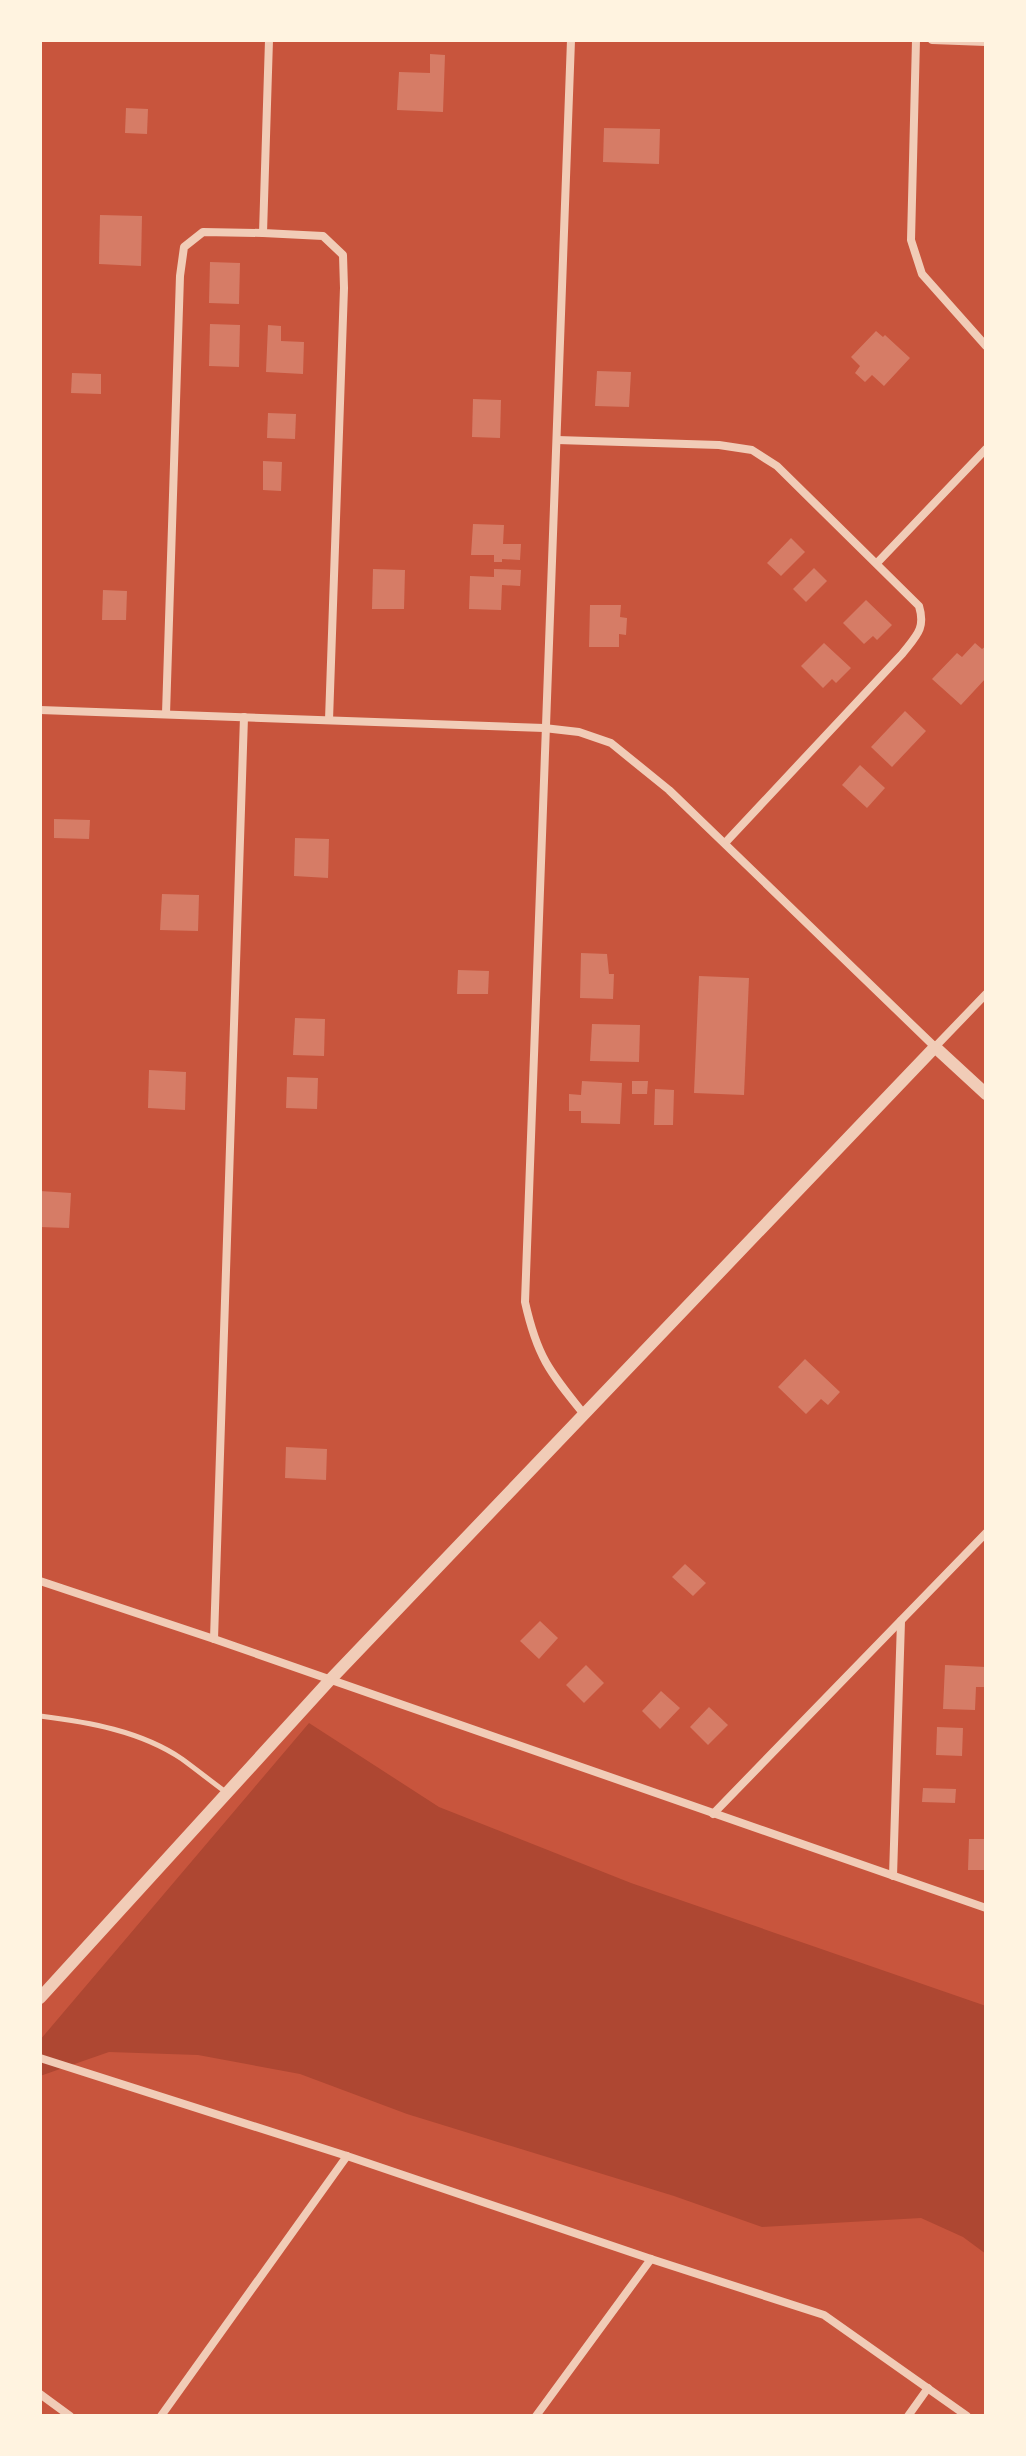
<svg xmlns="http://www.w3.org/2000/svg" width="1026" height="2456" viewBox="0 0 1026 2456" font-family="'Open Sans',sans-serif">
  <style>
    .green { fill: #ae4732 }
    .building { fill: #d67c66 }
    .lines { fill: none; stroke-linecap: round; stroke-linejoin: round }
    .service { stroke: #f1ccb7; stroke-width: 5 }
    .minor { stroke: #f1ccb7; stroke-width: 8 }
    .tertiary { stroke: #f1ccb7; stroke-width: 12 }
  </style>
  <rect width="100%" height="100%" fill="#c8553d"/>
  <path class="green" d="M309,1723L439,1807L631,1883L986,2006V2254L963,2237L921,2218L762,2227L674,2196L407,2114L300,2074L198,2055L109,2052L40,2076V2040Z"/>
  <g class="building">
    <path d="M430,54L445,55L443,112L397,110L399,72L430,73Z"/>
    <path d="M126,108L148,109L147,134L125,133Z"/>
    <path d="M604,128L660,129L659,164L603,162Z"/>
    <path d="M100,215L142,216L141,266L99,264Z"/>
    <path d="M210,262L240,263L239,304L209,303Z"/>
    <path d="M210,324L240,325L239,367L209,366Z"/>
    <path d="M268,325L281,326V341L304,342L303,374L266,372Z"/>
    <path d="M876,331L883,337L885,335L910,358L884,386L872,375L865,382L855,373L860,366L851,357Z"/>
    <path d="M597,371L631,372L629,407L595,406Z"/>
    <path d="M72,373L101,374V394L71,393Z"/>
    <path d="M473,399L501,400L500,438L472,437Z"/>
    <path d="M268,413L296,414L295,439L267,438Z"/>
    <path d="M263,461L282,462L281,491L263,490Z"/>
    <path d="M473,524L504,525L503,544H521L520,560L502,559V562H494V555H471Z"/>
    <path d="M791,538L805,552L781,576L767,563Z"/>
    <path d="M814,568L827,581L806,602L793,589Z"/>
    <path d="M373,569L405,570L404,609H372Z"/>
    <path d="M494,569L521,570L520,586L502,585L501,610L469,609L470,576L494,577Z"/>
    <path d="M103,590L127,591L126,620H102Z"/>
    <path d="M866,600L892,625L877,640L873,636L864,644L843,623Z"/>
    <path d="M590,605H621L620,617L627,618L626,635L619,634V647H589Z"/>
    <path d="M824,643L851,668L836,683L832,679L823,688L801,666Z"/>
    <path d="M975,643L982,649L986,646V678L961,705L932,679L957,653L962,657Z"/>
    <path d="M905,711L926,731L892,767L871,747Z"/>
    <path d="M860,765L885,788L867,808L842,785Z"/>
    <path d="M54,819L90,820L89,839L54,838Z"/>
    <path d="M295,838L329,839L328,878L294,876Z"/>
    <path d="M162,894L199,895L198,931L160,930Z"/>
    <path d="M581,953L607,954L609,974H614L613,999L580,998Z"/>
    <path d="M458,970L489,971L488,994H457Z"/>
    <path d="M699,976L749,978L744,1095L694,1093Z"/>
    <path d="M295,1018L325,1019L324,1056L293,1055Z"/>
    <path d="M592,1024L640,1025L639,1062L590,1061Z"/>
    <path d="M149,1070L186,1072L185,1110L148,1108Z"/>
    <path d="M287,1077L318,1078L317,1109L286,1108Z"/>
    <path d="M582,1081L622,1083L620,1124L581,1123V1111H569V1094L581,1095Z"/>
    <path d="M632,1081H648L647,1094H632Z"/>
    <path d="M655,1089L674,1090L673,1125H654Z"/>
    <path d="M40,1191L71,1193L69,1228L40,1227Z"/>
    <path d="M805,1359L840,1392L828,1405L821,1399L806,1414L778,1387Z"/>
    <path d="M286,1447L327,1449L326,1480L285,1478Z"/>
    <path d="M685,1564L706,1583L693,1596L672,1577Z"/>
    <path d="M540,1621L558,1638L539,1659L520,1641Z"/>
    <path d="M586,1665L604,1683L584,1703L566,1685Z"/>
    <path d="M945,1665L986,1667V1687H976L975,1710L943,1709Z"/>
    <path d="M661,1691L680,1708L660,1729L642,1711Z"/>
    <path d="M709,1707L728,1725L708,1745L690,1727Z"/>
    <path d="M937,1727L963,1728L962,1756L936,1755Z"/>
    <path d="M923,1788L956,1789L955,1803L922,1802Z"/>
    <path d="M969,1839H986V1870H968Z"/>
  </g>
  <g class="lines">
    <path class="service" d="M40,1716C88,1722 141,1731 182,1759C197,1770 212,1782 227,1793"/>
    <g class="minor">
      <path d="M269,40L263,233L323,236L343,255L344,288L329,720"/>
      <path d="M571,40L525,1302C537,1356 549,1371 583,1413"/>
      <path d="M916,40L911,240L922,274L986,346"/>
      <path d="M932,40L986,42"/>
      <path d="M557,440L719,445L752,450L777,466L919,606C926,629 916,636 902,654L725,843"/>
      <path d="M877,563L986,449"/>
      <path d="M40,710L544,728L579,732L611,743L669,790L935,1047L986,994"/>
      <path d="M166,714L180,276L184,247L203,232L263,233"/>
      <path d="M40,1581L214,1639L986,1908"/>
      <path d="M214,1639L244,717"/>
      <path d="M713,1814L986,1533"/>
      <path d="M893,1876L901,1621"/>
      <path d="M40,2058L347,2156L651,2259L824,2315L967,2416"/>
      <path d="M40,2394L70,2416"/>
      <path d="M161,2416L347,2156"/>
      <path d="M536,2416L651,2259"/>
      <path d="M908,2416L928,2388"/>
    </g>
    <path class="tertiary" d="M40,1998L329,1681L935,1047L986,1094"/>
  </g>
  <rect width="1026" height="2456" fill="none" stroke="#fff3e0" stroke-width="84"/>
</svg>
